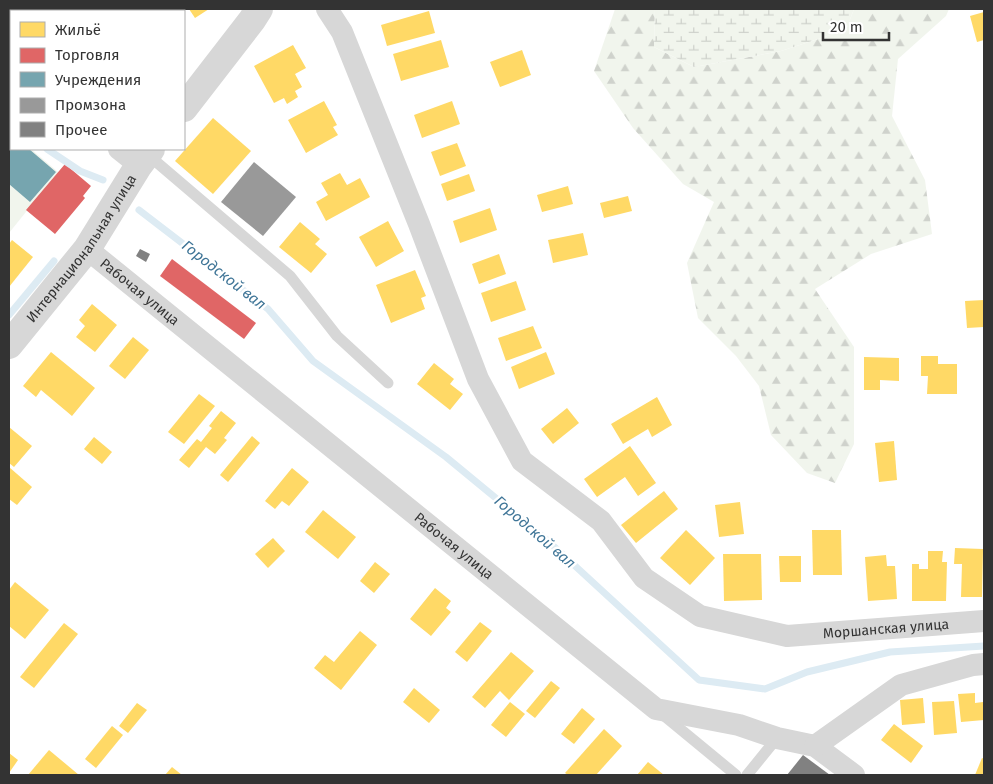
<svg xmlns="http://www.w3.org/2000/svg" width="993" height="784" viewBox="0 0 993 784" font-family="'Fira Sans',sans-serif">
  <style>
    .forest { fill: url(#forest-firs) }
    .wetland { fill: url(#wetland-marsh) }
    .garden { fill: #f1f5ed }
    .homes { fill: #ffd966 }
    .shops { fill: #e06666 }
    .public { fill: #76a5af }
    .industry { fill: #999 }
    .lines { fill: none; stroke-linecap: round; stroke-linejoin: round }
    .stream { stroke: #ddebf3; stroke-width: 7 }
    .building { fill: #818181 }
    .service { stroke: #d7d7d7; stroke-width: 11 }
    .minor { stroke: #d7d7d7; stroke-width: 22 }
    .tertiary { stroke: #d7d7d7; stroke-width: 28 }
    .labels { text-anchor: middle; stroke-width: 5; stroke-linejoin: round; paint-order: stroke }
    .street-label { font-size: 14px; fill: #333; stroke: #fff }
    .water-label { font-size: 15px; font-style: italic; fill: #3f7597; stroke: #fff }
  </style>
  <defs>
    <pattern id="forest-firs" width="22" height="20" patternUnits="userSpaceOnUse" patternTransform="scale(1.25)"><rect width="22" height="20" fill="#f1f5ed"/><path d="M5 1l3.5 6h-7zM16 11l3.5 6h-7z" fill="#cfd2cc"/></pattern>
    <pattern id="wetland-marsh" width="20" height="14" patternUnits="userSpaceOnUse" patternTransform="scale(1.25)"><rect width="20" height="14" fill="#f1f5ed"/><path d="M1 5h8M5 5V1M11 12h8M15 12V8" fill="none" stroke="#cfd2cc"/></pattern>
  </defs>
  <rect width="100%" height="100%" fill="#fff"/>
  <path class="forest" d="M615,9H655L654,47L694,67L781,51L846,30L854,9H949L946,16L898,59L892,116L925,180L932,234L871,254L815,289L854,347V444L835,483L807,473L771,435L759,386L736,356L698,318L687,263L714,202L683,184L633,128L594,71Z"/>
  <path class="wetland" d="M655,9H854L846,30L781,51L694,67L654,47Z"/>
  <path class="garden" d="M9,130L11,132V149H31L58,172L9,233Z"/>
  <g class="homes">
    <path d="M189,9H209L195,18Z"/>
    <path d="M429,11L435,33L387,46L381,25Z"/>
    <path d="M984,12V40L977,42L970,16Z"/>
    <path d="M441,40L449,67L401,81L393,54Z"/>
    <path d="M293,45L306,68L295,74L302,87L295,91L298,97L287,104L284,98L274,103L254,66Z"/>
    <path d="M522,50L531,75L500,87L490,62Z"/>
    <path d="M324,101L337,125L333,127L338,135L306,153L288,120Z"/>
    <path d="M452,101L460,124L422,138L414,115Z"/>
    <path d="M213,118L251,151L213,194L175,161Z"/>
    <path d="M457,143L466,166L440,176L431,152Z"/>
    <path d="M340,173L347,185L360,178L370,197L326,221L316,202L328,195L321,183Z"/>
    <path d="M469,174L475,191L447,201L441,184Z"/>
    <path d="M568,186L573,204L542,212L537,195Z"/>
    <path d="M628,196L632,211L604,218L600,203Z"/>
    <path d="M490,208L497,230L460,243L453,221Z"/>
    <path d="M388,221L404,251L376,267L359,237Z"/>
    <path d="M300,222L320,239L315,244L327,254L311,273L279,247Z"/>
    <path d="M583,233L588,255L553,263L548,240Z"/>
    <path d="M12,240L33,257L9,287V244Z"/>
    <path d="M499,254L506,274L479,284L472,264Z"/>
    <path d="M415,270L426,296L421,298L425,309L391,323L376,285Z"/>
    <path d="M516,281L526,310L491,322L481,293Z"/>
    <path d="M984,300V327L967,328L965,301Z"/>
    <path d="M92,304L117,325L95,352L76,337L85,326L79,320Z"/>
    <path d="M533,326L542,348L506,361L498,338Z"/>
    <path d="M133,337L149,350L125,379L109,366Z"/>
    <path d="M51,352L95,388L72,416L41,390L36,397L23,386Z"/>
    <path d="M546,352L555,374L519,389L511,367Z"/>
    <path d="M921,356H938V364H957V394H927L928,376H921Z"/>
    <path d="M864,357L899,358V381L880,380V390H864Z"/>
    <path d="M434,363L454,379L450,384L463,394L450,410L417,384Z"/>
    <path d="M199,394L215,406L184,444L168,432Z"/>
    <path d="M657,397L672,425L652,437L648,429L623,444L611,424Z"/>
    <path d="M567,408L579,423L553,444L541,429Z"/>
    <path d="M221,411L236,423L224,438L227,440L215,454L206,447L189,468L179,460L197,439L201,442L212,428L209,426Z"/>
    <path d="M9,427L32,446L14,467L9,463Z"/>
    <path d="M252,436L260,443L228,482L220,475Z"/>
    <path d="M94,437L112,452L102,464L84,449Z"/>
    <path d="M894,441L897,480L879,482L875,443Z"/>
    <path d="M630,446L656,483L638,496L625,477L597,497L584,479Z"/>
    <path d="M9,467L32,487L17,505L9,499Z"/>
    <path d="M292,468L309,482L289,506L282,501L275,509L265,501Z"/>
    <path d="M664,491L678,509L636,543L621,525Z"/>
    <path d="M740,502L744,534L719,537L715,505Z"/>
    <path d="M323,510L356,537L338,559L305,532Z"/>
    <path d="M686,530L715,558L690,585L660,558Z"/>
    <path d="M812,530H841L842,575H813Z"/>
    <path d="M273,538L285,551L268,568L255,554Z"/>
    <path d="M955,548L983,549L982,597H961L962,564H954Z"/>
    <path d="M928,551H943L942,562H947L946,601H912V564H919V569H928Z"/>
    <path d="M723,554H761L762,600L724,601Z"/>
    <path d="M886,555L887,566H895L897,599L868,601L865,557Z"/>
    <path d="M779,556H801V582H780Z"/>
    <path d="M375,562L390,574L374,593L360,581Z"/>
    <path d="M15,582L49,610L25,639L9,626V590Z"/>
    <path d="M435,588L451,601L446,608L451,612L431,636L410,619Z"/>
    <path d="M480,622L492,631L467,662L455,652Z"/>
    <path d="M64,623L78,634L34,688L20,677Z"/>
    <path d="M360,631L377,645L341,690L314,668L325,655L334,662Z"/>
    <path d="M511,652L534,671L509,700L500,691L485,708L472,697Z"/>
    <path d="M551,681L560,688L535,718L526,711Z"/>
    <path d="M414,688L440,710L429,723L403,702Z"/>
    <path d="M975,693V703L983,702L984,720L961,722L958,694Z"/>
    <path d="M923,698L925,723L902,725L900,700Z"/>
    <path d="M954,701L957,733L934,735L932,702Z"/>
    <path d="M510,702L525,714L506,737L491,725Z"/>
    <path d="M137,703L147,710L128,733L119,726Z"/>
    <path d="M582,708L595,719L574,744L561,734Z"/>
    <path d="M894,724L923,746L911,763L881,740Z"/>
    <path d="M112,726L123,735L96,768L85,759Z"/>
    <path d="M604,729L622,746L596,775H568L565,773Z"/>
    <path d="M49,750L79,775H28Z"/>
    <path d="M9,753L18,760L9,773Z"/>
    <path d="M982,758L984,759V775H975Z"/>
    <path d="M648,762L664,775H637Z"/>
    <path d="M172,767L182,775H165Z"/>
  </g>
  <g class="shops">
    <path d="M65,164L91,186L83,196L85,198L55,234L26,210Z"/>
    <path d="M172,259L256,323L244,339L160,276Z"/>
  </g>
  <path class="public" d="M9,131L11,133V149H29L56,172L30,202L9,184Z"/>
  <path class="industry" d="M254,162L296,197L263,236L221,202Z"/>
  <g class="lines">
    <g class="stream">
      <path d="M9,117L11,119"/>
      <path d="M47,149L80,171L103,180"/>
      <path d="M139,210L268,309L313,361L446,457L548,541L699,680L765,689L807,672L890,652L984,646"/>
      <path d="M9,315L54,261"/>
    </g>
  </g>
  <g class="building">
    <path d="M140,249L150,254L146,262L136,256Z"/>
    <path d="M803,755L830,775H787Z"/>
  </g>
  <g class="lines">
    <g class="service">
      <path d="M147,154L290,276L337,336L388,383"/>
      <path d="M662,714L736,775"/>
      <path d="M747,775L777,738"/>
    </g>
    <g class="minor">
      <path id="s1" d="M327,9L342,32L419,224L478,379L522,461L601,521L644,578L700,616L787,636L984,621"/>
      <path d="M9,71L11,73"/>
      <path d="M119,149L139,165"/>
      <path id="s2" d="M87,249L656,709L739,725L777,738L815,746L854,775"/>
      <path d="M815,746L901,685L973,665L984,664"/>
    </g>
    <g class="tertiary">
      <path d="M184,108L252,20L259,9"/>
      <path id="s3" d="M9,345L87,249L139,165L151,149"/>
    </g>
  </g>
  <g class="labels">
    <g class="street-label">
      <text dy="5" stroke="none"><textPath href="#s3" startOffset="121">Интернациональная улица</textPath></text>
      <text dy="5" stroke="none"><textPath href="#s2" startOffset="68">Рабочая улица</textPath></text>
      <text dy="5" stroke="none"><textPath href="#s2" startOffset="472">Рабочая улица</textPath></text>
      <text dy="5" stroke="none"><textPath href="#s1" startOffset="920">Моршанская улица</textPath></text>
    </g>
    <g class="water-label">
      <text transform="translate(224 275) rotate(38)" y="5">Городской вал</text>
      <text transform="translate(535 532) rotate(41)" y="5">Городской вал</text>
    </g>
  </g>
  <rect width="993" height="784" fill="none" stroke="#333333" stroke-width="20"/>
  <rect x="10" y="10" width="175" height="140" fill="#ffffff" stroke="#adadad"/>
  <rect x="20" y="22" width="25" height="15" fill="#ffd966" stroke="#adadad"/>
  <text x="55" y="35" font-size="15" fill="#333333">Жильё</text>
  <rect x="20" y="48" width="25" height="15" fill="#e06666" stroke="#adadad"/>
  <text x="55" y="60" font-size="15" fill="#333333">Торговля</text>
  <rect x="20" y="72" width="25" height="15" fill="#76a5af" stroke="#adadad"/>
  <text x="55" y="85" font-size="15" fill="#333333">Учреждения</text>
  <rect x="20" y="98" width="25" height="15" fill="#999999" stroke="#adadad"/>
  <text x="55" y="110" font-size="15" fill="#333333">Промзона</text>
  <rect x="20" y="122" width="25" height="15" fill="#818181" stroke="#adadad"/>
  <text x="55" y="135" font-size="15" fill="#333333">Прочее</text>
  <path d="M823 32v8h66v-8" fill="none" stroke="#333333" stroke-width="2.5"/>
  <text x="830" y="32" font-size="15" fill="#333333" stroke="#ffffff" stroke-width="4" paint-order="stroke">20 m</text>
</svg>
